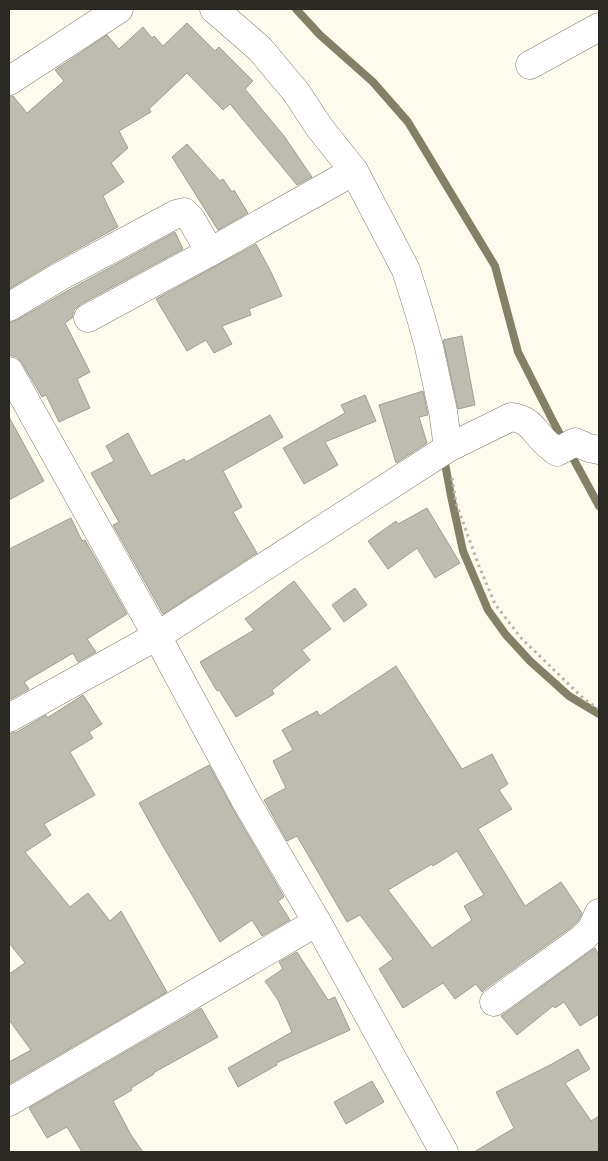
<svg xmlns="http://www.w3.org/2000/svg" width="608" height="1161" viewBox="0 0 608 1161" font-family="'Exo 2',sans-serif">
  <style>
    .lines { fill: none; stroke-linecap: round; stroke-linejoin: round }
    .stream { stroke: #848066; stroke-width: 8 }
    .building { fill: #bebcb0; stroke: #a09e91; fill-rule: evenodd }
    .minor-casing { stroke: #7e7c70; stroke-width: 29 }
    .path { stroke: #b7b5aa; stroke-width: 3; stroke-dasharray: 2.5 4; stroke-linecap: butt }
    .minor { stroke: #fff; stroke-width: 28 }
  </style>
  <rect width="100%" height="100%" fill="#fdfbed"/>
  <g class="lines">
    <g class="stream">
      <path d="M296,9L320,35L373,82L408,122L495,266L518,352L555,425L599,506"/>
      <path d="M444,458L451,496L463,551L488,610L506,635L530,661L569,696L599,714"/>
    </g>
  </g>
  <g class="building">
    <path d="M187,23L215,51L219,47L253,81L245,89L284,136L312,177L297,185L230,104L223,110L187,73L149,109L151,112L119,131L128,148L111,163L124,182L103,196L118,227L52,263L9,289V96H13L27,113L64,81L55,70L107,35L119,49L143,27L152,38L154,36L163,46Z"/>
    <path d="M187,144L220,181L223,179L232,192L234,190L248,213L218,230L172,157Z"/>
    <path d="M175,232L183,249L81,304L74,310L72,318L65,323L90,372L77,379L90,408L59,422L46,395L42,397L22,363L17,357L9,355V323L17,320L67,291Z"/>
    <path d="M256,244L271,272L282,296L249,309L251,315L222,326L232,344L214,353L206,340L187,351L156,299Z"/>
    <path d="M462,336L475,405L458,409L443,340Z"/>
    <path d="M423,391L428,415L419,417L427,443L396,463L379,405Z"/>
    <path d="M365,395L376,421L325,442L338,465L304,484L283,448L345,413L341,405Z"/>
    <path d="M270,415L283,437L223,471L242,507L233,512L257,553L163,614L113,525L119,522L91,473L114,461L106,446L128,433L151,476L184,459L186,462Z"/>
    <path d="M9,417L44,481L9,500Z"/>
    <path d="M427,508L460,563L435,578L417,548L388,569L368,541L396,521L398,524Z"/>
    <path d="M71,518L82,541L85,540L127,614L87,639L96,652L78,662L73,653L24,682L29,689L9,700V549Z"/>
    <path d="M294,581L331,629L302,650L310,660L272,690L274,694L236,717L219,690L217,691L200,662L254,630L245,619Z"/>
    <path d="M355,588L367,605L344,622L332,605Z"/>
    <path d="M396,666L462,769L492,754L508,784L499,790L512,809L478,829L525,906L561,882L582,913L578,921L573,926L485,989L482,992L476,984L455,999L443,983L403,1008L379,969L393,959L360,915L347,922L297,836L287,841L264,800L286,788L273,761L293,750L282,730L317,711L320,716ZM457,851L484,895L464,906L472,920L432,948L388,890L432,864L433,866Z"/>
    <path d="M83,695L102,724L89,732L93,738L70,752L95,795L44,824L51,835L25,852L70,907L88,893L110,921L121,911L167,992L9,1084V1062L31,1050L9,1020V974L25,963L9,943V734L17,732L46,715L47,718Z"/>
    <path d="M209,765L234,811L284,897L278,901L290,920L262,936L252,920L220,942L164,848L139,803Z"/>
    <path d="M595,948L599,955V1014L580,1026L564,1002L555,1008L553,1006L517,1035L501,1016Z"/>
    <path d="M297,952L328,1000L335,997L350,1030L276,1063L277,1065L238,1087L228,1068L292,1032L278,1000L265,981L283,969L279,962Z"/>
    <path d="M201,1008L218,1037L153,1073L154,1074L131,1088L132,1090L113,1101L131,1135L143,1152H82L67,1127L47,1138L29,1108Z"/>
    <path d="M578,1049L590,1069L565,1083L591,1121L599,1116V1152H474L514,1128L496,1092L552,1064Z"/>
    <path d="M372,1081L384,1102L346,1124L334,1102Z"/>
  </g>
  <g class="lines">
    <defs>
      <g id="minor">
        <path d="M214,9L260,49L296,92L319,127L354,171L406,270L421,318L429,347L443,411L448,448"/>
        <path d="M530,65L599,27"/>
        <path d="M9,81L119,9"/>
        <path d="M9,307L59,277L176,214L184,212L191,219L210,252"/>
        <path d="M88,318L210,252L354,171"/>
        <path d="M9,371L157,636L247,803L317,922L444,1152"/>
        <path d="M9,718L157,636L448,448L511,417C529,419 532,428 544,441C548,445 552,448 557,452L575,442L589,448L599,450"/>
        <path d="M494,1002L583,938L591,930L599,913"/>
        <path d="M9,1102L317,922"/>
      </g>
    </defs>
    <use href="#minor" class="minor-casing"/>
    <path class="path" d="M452,478L456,503L479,566L495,604L521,638L585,700L599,709"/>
    <use href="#minor" class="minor"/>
  </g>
  <rect width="608" height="1161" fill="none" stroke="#2a2924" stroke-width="20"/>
</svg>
